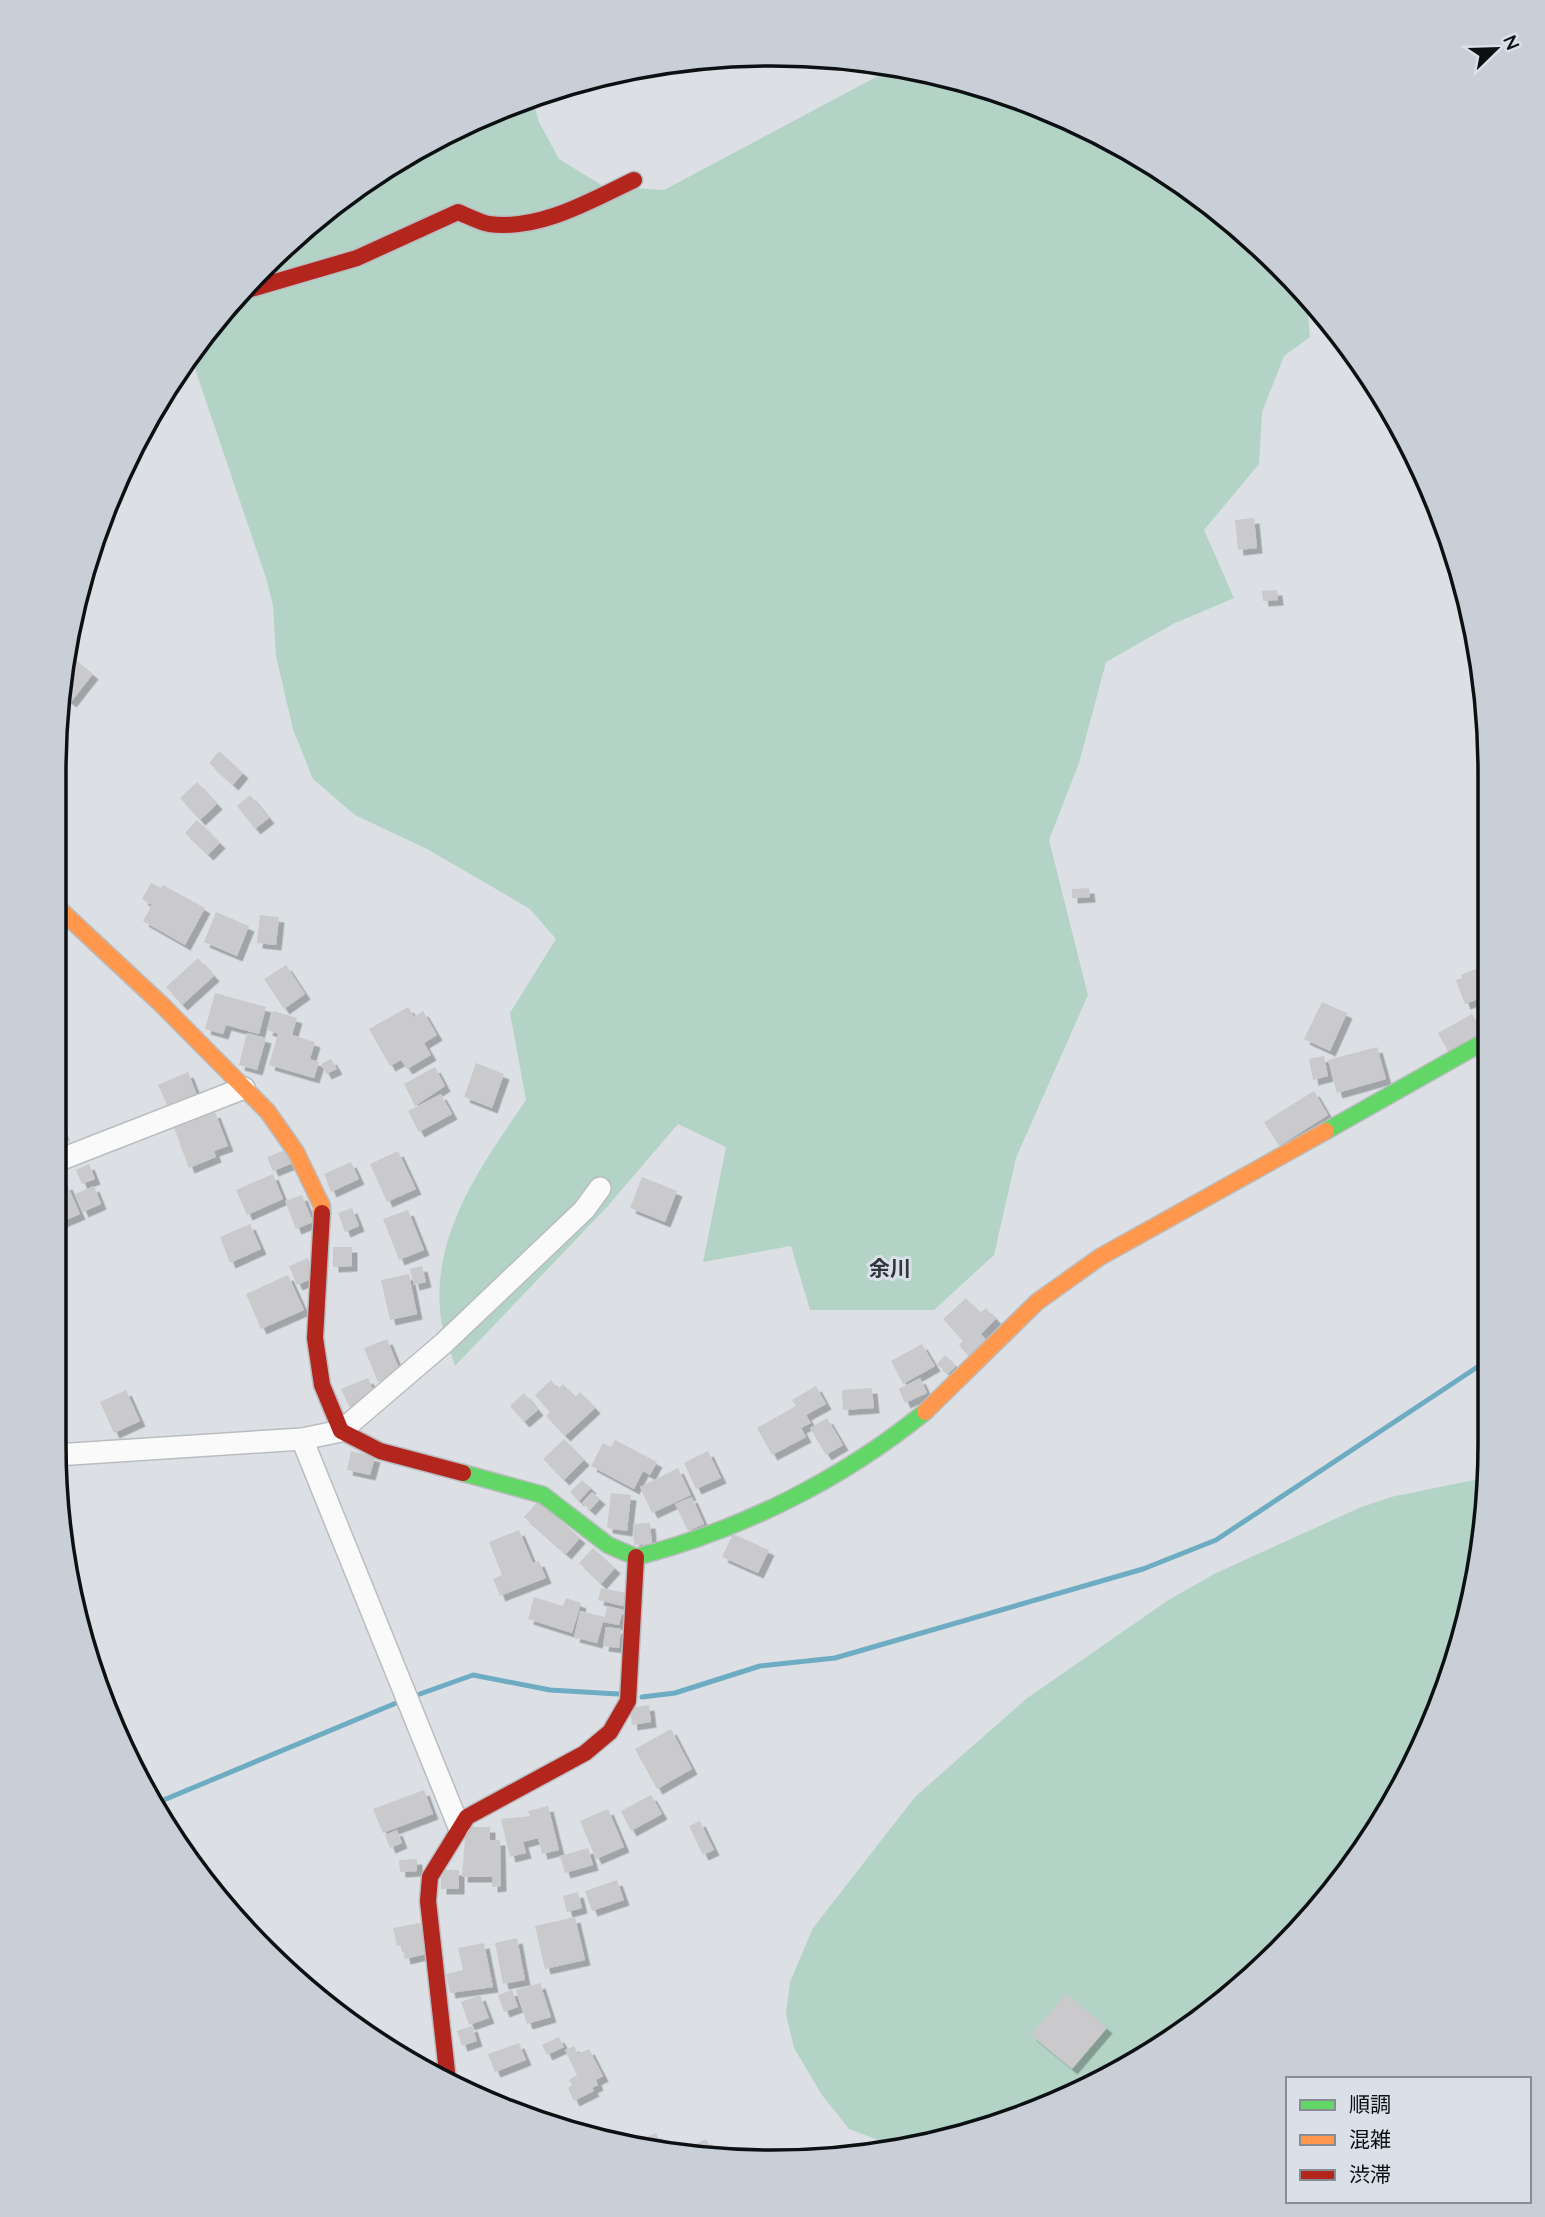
<svg xmlns="http://www.w3.org/2000/svg" width="1545" height="2217" viewBox="0 0 1545 2217" font-family="Quicksand,'Noto Sans JP',sans-serif">
  <style>
    .green { fill: #b2d3c5 }
    .lines { fill: none; stroke-linecap: round; stroke-linejoin: round }
    .stream { stroke: #6dacc2; stroke-width: 5 }
    .building { fill: #cac9cc; filter: url(#shadow) }
    .street-casing { stroke: #babdc0; stroke-width: 24 }
    .fast-casing { stroke: #babdc0; stroke-width: 19 }
    .slow-casing { stroke: #babdc0; stroke-width: 19 }
    .jam-casing { stroke: #babdc0; stroke-width: 19 }
    .street { stroke: #fafafb; stroke-width: 21 }
    .fast { stroke: #63d668; stroke-width: 16 }
    .slow { stroke: #ff974d; stroke-width: 16 }
    .jam { stroke: #b3261e; stroke-width: 16 }
    .labels { text-anchor: middle; stroke-width: 6; stroke-linejoin: round; paint-order: stroke }
    .neighbourhood-label { font-size: 21px; font-weight: bold; fill: #31363d; stroke: #d9e0e8 }
    .rim { fill: none; stroke: #0d1013; stroke-width: 3.5 }
  </style>
  <defs>
    <filter id="shadow"><feDropShadow dx="5.5" dy="5.5" stdDeviation="0" flood-color="#0004"/></filter>
  </defs>
  <rect width="100%" height="100%" fill="#dce0e4"/>
  <g class="green">
    <path d="M893,68L958,79L1090,128L1209,202L1306,293L1310,337L1284,356L1262,412L1259,464L1204,530L1234,598L1173,624L1106,662L1079,763L1049,840L1088,995L1016,1158L994,1255L934,1310H810L791,1246L703,1262L726,1147L678,1124L606,1208L455,1366C451,1351 443,1335 441,1319C430,1235 481,1166 526,1100L510,1013L556,939L530,909L427,849L355,815L313,779L293,729L276,656L273,606L266,578L190,354L203,335L299,233L413,151L532,97L539,122L559,159L603,186L664,190Z"/>
    <path d="M1489,1477L1466,1630L1417,1762L1343,1881L1246,1984L1090,2089L918,2147L889,2144L849,2129L822,2095L794,2048L786,2014L790,1982L813,1928L915,1797L1026,1699L1167,1601L1214,1574L1359,1508L1391,1497Z"/>
  </g>
  <g class="lines">
    <g class="stream">
      <path d="M420,1694L473,1675L550,1690L618,1694"/>
      <path d="M642,1697L675,1693L760,1666L835,1658L1143,1569L1216,1540L1488,1360"/>
      <path d="M154,1804L401,1701"/>
    </g>
  </g>
  <g class="building">
    <path d="M1254,518L1257,548L1238,550L1235,520Z"/>
    <path d="M1277,590L1278,600L1263,601L1262,591Z"/>
    <path d="M66,652L93,674L71,702L62,695Z"/>
    <path d="M219,751L243,773L233,785L209,763Z"/>
    <path d="M197,782L217,804L200,820L180,798Z"/>
    <path d="M250,795L269,818L255,829L237,806Z"/>
    <path d="M197,820L220,843L208,855L185,833Z"/>
    <path d="M151,883L161,888L163,885L205,908L185,945L143,921L152,905L142,899Z"/>
    <path d="M1089,888L1090,897L1072,898V889Z"/>
    <path d="M216,912L249,926L237,956L204,942Z"/>
    <path d="M260,915L279,917L276,945L257,943Z"/>
    <path d="M198,958L214,976L182,1005L166,987Z"/>
    <path d="M286,965L305,994L284,1009L264,979Z"/>
    <path d="M1486,965V996L1465,1004L1456,980L1462,978L1461,975Z"/>
    <path d="M215,993L266,1007L259,1034L226,1025L223,1034L205,1029Z"/>
    <path d="M1322,1002L1347,1013L1330,1051L1304,1039Z"/>
    <path d="M408,1007L414,1017L423,1011L437,1035L424,1043L431,1055L407,1069L401,1060L390,1066L369,1029Z"/>
    <path d="M273,1011L297,1018L292,1035L315,1042L310,1059L319,1062L314,1078L269,1065L278,1034L267,1030Z"/>
    <path d="M1472,1014L1484,1033L1449,1053L1438,1033Z"/>
    <path d="M247,1033L266,1038L257,1070L239,1065Z"/>
    <path d="M1377,1047L1386,1079L1337,1093L1328,1060Z"/>
    <path d="M1324,1056L1328,1076L1313,1080L1309,1059Z"/>
    <path d="M331,1059L337,1069L326,1074L321,1064Z"/>
    <path d="M476,1063L504,1074L492,1108L464,1097Z"/>
    <path d="M435,1067L445,1086L415,1106L404,1084Z"/>
    <path d="M188,1072L197,1095L168,1107L158,1085Z"/>
    <path d="M1314,1091L1328,1115L1279,1146L1264,1122Z"/>
    <path d="M441,1094L452,1114L419,1132L408,1111Z"/>
    <path d="M54,1112L64,1135L54,1139Z"/>
    <path d="M215,1112L228,1146L214,1151L216,1157L189,1168L174,1128Z"/>
    <path d="M288,1149L293,1163L273,1171L267,1157Z"/>
    <path d="M398,1151L416,1189L387,1202L370,1164Z"/>
    <path d="M351,1162L359,1179L331,1192L324,1174Z"/>
    <path d="M89,1164L95,1179L82,1184L76,1170Z"/>
    <path d="M273,1174L283,1199L247,1215L236,1190Z"/>
    <path d="M642,1177L677,1191L665,1222L630,1208Z"/>
    <path d="M67,1184L80,1214L54,1225V1189Z"/>
    <path d="M94,1186L101,1204L83,1212L75,1194Z"/>
    <path d="M302,1195L313,1222L296,1229L285,1201Z"/>
    <path d="M352,1208L359,1226L345,1232L338,1213Z"/>
    <path d="M408,1210L424,1250L399,1260L383,1219Z"/>
    <path d="M250,1224L261,1249L230,1263L220,1237Z"/>
    <path d="M333,1247H352V1266L333,1267Z"/>
    <path d="M308,1258L316,1277L297,1285L289,1266Z"/>
    <path d="M422,1266L426,1282L414,1285L410,1269Z"/>
    <path d="M409,1274L417,1314L390,1320L381,1280Z"/>
    <path d="M288,1275L304,1310L261,1329L246,1294Z"/>
    <path d="M966,1298L980,1313L986,1308L996,1319L981,1334L987,1341L969,1357L959,1345L963,1341L943,1319Z"/>
    <path d="M387,1339L401,1373L378,1382L364,1348Z"/>
    <path d="M922,1344L935,1366L903,1384L891,1361Z"/>
    <path d="M945,1355L956,1366L948,1374L937,1364Z"/>
    <path d="M368,1378L376,1397L350,1408L341,1389Z"/>
    <path d="M920,1378L927,1393L905,1403L899,1389Z"/>
    <path d="M551,1380L558,1389L563,1384L575,1397L580,1392L595,1408L565,1436L546,1416L550,1412L535,1395Z"/>
    <path d="M816,1386L826,1404L806,1415L811,1423L801,1428L806,1437L772,1455L757,1428L796,1406L792,1400Z"/>
    <path d="M872,1388L874,1408L843,1410L842,1390Z"/>
    <path d="M126,1390L140,1421L114,1433L100,1402Z"/>
    <path d="M524,1393L538,1410L524,1422L510,1406Z"/>
    <path d="M827,1418L843,1445L826,1455L810,1428Z"/>
    <path d="M564,1439L584,1460L564,1480L543,1459Z"/>
    <path d="M615,1440L657,1462L650,1475L643,1471L634,1489L591,1466L603,1443L611,1447Z"/>
    <path d="M351,1451L375,1457L370,1475L347,1470Z"/>
    <path d="M708,1451L721,1478L696,1489L684,1463Z"/>
    <path d="M678,1468L691,1495L652,1513L640,1487Z"/>
    <path d="M582,1480L591,1488L579,1501L570,1492Z"/>
    <path d="M592,1492L600,1499L590,1510L582,1503Z"/>
    <path d="M611,1493L631,1495L627,1531L607,1528Z"/>
    <path d="M692,1497L704,1524L688,1531L675,1504Z"/>
    <path d="M538,1501L580,1538L566,1554L524,1517Z"/>
    <path d="M650,1523L652,1544L634,1545L633,1524Z"/>
    <path d="M519,1530L533,1563L539,1561L546,1578L500,1596L493,1579L502,1575L489,1542Z"/>
    <path d="M733,1534L769,1550L758,1573L722,1557Z"/>
    <path d="M593,1548L615,1568L601,1584L579,1563Z"/>
    <path d="M601,1588L626,1593L623,1606L598,1600Z"/>
    <path d="M534,1597L563,1606L566,1598L581,1603L572,1633L528,1619Z"/>
    <path d="M607,1606L623,1610L619,1625L603,1622L597,1643L574,1637L580,1611L605,1617Z"/>
    <path d="M606,1627L621,1629L619,1648L603,1646Z"/>
    <path d="M649,1705L651,1722L632,1725L630,1708Z"/>
    <path d="M671,1729L692,1769L657,1789L635,1749Z"/>
    <path d="M424,1790L433,1814L383,1833L373,1809Z"/>
    <path d="M651,1795L662,1814L631,1831L621,1811Z"/>
    <path d="M548,1806L559,1850L542,1854L538,1838L523,1842L526,1853L510,1857L501,1819L530,1816L528,1811Z"/>
    <path d="M608,1809L624,1847L596,1859L580,1821Z"/>
    <path d="M700,1821L714,1850L703,1855L689,1826Z"/>
    <path d="M471,1827H490V1840H500L501,1886L492,1887V1877H462L465,1838Z"/>
    <path d="M397,1830L402,1843L390,1848L385,1835Z"/>
    <path d="M588,1848L593,1865L565,1873L560,1856Z"/>
    <path d="M417,1859V1871L400,1872L399,1860Z"/>
    <rect x="441" y="1870" width="18" height="19"/>
    <path d="M617,1880L624,1900L592,1911L585,1891Z"/>
    <path d="M578,1892L582,1908L567,1912L563,1896Z"/>
    <path d="M575,1917L585,1960L545,1969L535,1926Z"/>
    <path d="M420,1923L426,1954L405,1959L402,1945L397,1946L393,1928Z"/>
    <path d="M517,1938L525,1980L503,1984L495,1943Z"/>
    <path d="M484,1943L493,1987L450,1993L446,1974L463,1970L458,1948Z"/>
    <path d="M540,1983L551,2017L527,2024L516,1990Z"/>
    <path d="M512,1990L518,2007L504,2012L498,1995Z"/>
    <path d="M1066,1993L1107,2028L1072,2069L1031,2035Z"/>
    <path d="M480,1995L489,2018L469,2025L461,2002Z"/>
    <path d="M472,2026L477,2041L462,2046L457,2031Z"/>
    <path d="M559,2037L564,2047L547,2055L542,2045Z"/>
    <path d="M519,2043L526,2060L495,2072L488,2054Z"/>
    <path d="M574,2046L578,2054L589,2049L603,2076L596,2080L598,2085L592,2088L594,2091L574,2101L568,2088L572,2085L569,2080L577,2075L565,2050Z"/>
    <path d="M656,2133L664,2151L632,2144Z"/>
    <path d="M706,2139L717,2159L675,2155Z"/>
  </g>
  <g class="lines">
    <defs>
      <g id="street">
        <path d="M54,1162L244,1088"/>
        <path d="M302,1439L459,1827"/>
        <path d="M56,1455L302,1439L341,1431L444,1343L584,1210L600,1188"/>
      </g>
      <g id="fast">
        <path d="M1326,1131L1487,1040"/>
        <path d="M463,1473L543,1495L608,1545L636,1557C741,1530 841,1480 925,1412"/>
      </g>
      <g id="slow">
        <path d="M54,904L161,1004L268,1112L296,1152L322,1206V1213"/>
        <path d="M925,1412L1037,1302L1100,1257L1326,1131"/>
      </g>
      <g id="jam">
        <path d="M244,291L357,258L458,212C468,216 478,222 489,224C539,231 590,201 634,180"/>
        <path d="M322,1213L315,1338L322,1385L341,1431L380,1451L463,1473"/>
        <path d="M448,2081L428,1901L430,1877L467,1817L585,1753L610,1732L628,1701L636,1557"/>
      </g>
    </defs>
    <use href="#street" class="street-casing"/>
    <use href="#fast" class="fast-casing"/>
    <use href="#slow" class="slow-casing"/>
    <use href="#jam" class="jam-casing"/>
    <use href="#street" class="street"/>
    <use href="#fast" class="fast"/>
    <use href="#slow" class="slow"/>
    <use href="#jam" class="jam"/>
  </g>
  <g class="labels">
    <g class="neighbourhood-label">
      <text x="890" y="1276">余川</text>
    </g>
  </g>
  <path d="M0 0H1545V2217H0ZM772 66H772A706 706 0 0 1 1478 772V1444A706 706 0 0 1 772 2150H772A706 706 0 0 1 66 1444V772A706 706 0 0 1 772 66Z" fill="#c9cfd7" fill-rule="evenodd"/>
  <path class="rim" d="M772 66H772A706 706 0 0 1 1478 772V1444A706 706 0 0 1 772 2150H772A706 706 0 0 1 66 1444V772A706 706 0 0 1 772 66Z"/>
  <rect x="1286" y="2077" width="245" height="126" fill="#d9e0e8" stroke="#878d93" stroke-width="2"/>
  <rect x="1300" y="2100" width="35" height="10" fill="#63d668" stroke="#878d93" stroke-width="2"/>
  <text x="1349" y="2112" font-size="21" fill="#0d1013">順調</text>
  <rect x="1300" y="2135" width="35" height="10" fill="#ff974d" stroke="#878d93" stroke-width="2"/>
  <text x="1349" y="2147" font-size="21" fill="#0d1013">混雑</text>
  <rect x="1300" y="2170" width="35" height="10" fill="#b3261e" stroke="#878d93" stroke-width="2"/>
  <text x="1349" y="2182" font-size="21" fill="#0d1013">渋滞</text>
  <g transform="translate(1496 49) rotate(67)" stroke="#d9e0e8" stroke-width="5" paint-order="stroke">
  <path d="M0-5L12 26L0 18L-12 26Z" fill="#0d1013"/>
  <text y="-10" font-size="19" font-weight="bold" text-anchor="middle" fill="#0d1013">N</text>
  </g>
</svg>
